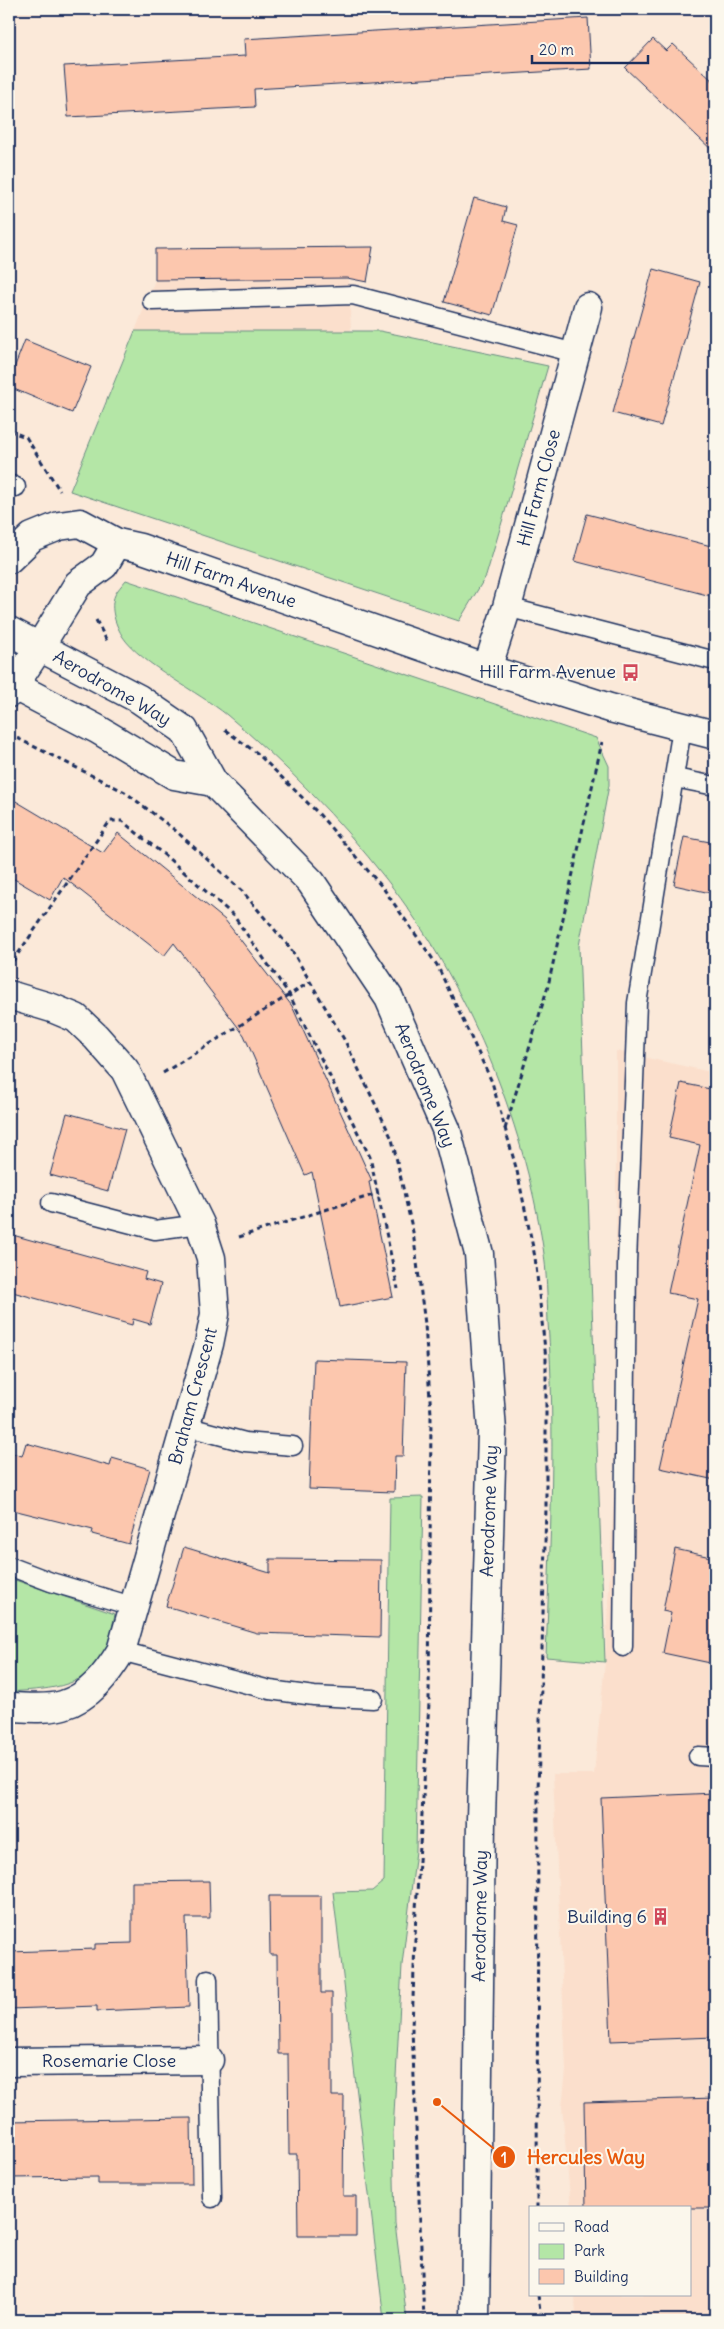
<svg xmlns="http://www.w3.org/2000/svg" width="724" height="2329" viewBox="0 0 724 2329" font-family="Delius,sans-serif">
  <style>
    .built { fill: #fbdfcc }
    .green { fill: #b4e6a6; stroke: #688a82 }
    .building { fill: #fcc7ae; stroke: #1b2f5e }
    .lines { fill: none; stroke-linecap: round; stroke-linejoin: round }
    .service-casing { stroke: #1b2f5e; stroke-width: 21 }
    .minor-casing { stroke: #1b2f5e; stroke-width: 31 }
    .tertiary-casing { stroke: #1b2f5e; stroke-width: 31 }
    .path { stroke: #1b2f5e; stroke-width: 3; stroke-dasharray: 5 4; stroke-linecap: butt }
    .service { stroke: #fbf7ec; stroke-width: 18 }
    .minor { stroke: #fbf7ec; stroke-width: 28 }
    .tertiary { stroke: #fbf7ec; stroke-width: 28 }
    .labels { text-anchor: middle; stroke-width: 4; stroke-linejoin: round; paint-order: stroke }
    .street-label { font-size: 18px; fill: #1b2f5e; stroke: #fbf7ec }
    .poi-label { font-size: 18px; fill: #1b2f5e; stroke: #fbf7ec; text-anchor: end }
    .leader { fill: none; stroke: #e8590c; stroke-width: 2 }
    .callout-dot { fill: #e8590c; stroke: #fbf7ec; stroke-width: 2 }
    .mark-label { font-size: 15px; text-anchor: middle; font-weight: bold; fill: #fff }
    .callout-label { font-size: 19px; text-anchor: middle; font-weight: bold; fill: #e8590c; stroke: #fbf7ec; stroke-width: 4; stroke-linejoin: round; paint-order: stroke }
  </style>
  <rect width="100%" height="100%" fill="#fbe9d9"/>
  <filter id="ink" filterUnits="userSpaceOnUse"><feTurbulence type="fractalNoise" baseFrequency=".02" numOctaves="2"/><feDisplacementMap in="SourceGraphic" scale="10" xChannelSelector="R" yChannelSelector="G"/><feConvolveMatrix kernelMatrix="1 2 1 2 8 2 1 2 1" color-interpolation-filters="sRGB"/></filter>
  <g filter="url(#ink)">
    <g class="built">
      <path d="M347,248L351,331H135L155,280V249Z"/>
      <path d="M616,1051L715,1073V2320H576L575,2295H690V2208H571L562,2107L566,2070L553,1774H594L605,1662L616,1455Z"/>
    </g>
    <g class="green">
      <path d="M135,331H380L548,366L486,576L459,621L70,491Z"/>
      <path d="M126,580L596,738L609,766V785L579,946L605,1662L546,1657C550,1545 556,1433 548,1322C547,1297 547,1272 543,1247C523,1118 467,982 386,879C339,819 286,764 227,715C200,693 140,663 123,637C116,626 109,608 115,595C117,590 122,585 126,580Z"/>
      <path d="M423,1497L416,1851L402,1965L393,2133L395,2223L407,2320H384L333,1892L372,1891L384,1881L390,1498Z"/>
      <path d="M9,1578L115,1614C112,1627 110,1644 103,1656C83,1690 43,1689 9,1692Z"/>
    </g>
    <g class="building">
      <path d="M588,18L591,69L254,89L255,107L68,117L64,66L245,56L244,39Z"/>
      <path d="M653,39L666,51L673,44L715,83V153L625,68Z"/>
      <path d="M474,198L506,207L503,221L518,225L492,315L444,302Z"/>
      <path d="M373,247L367,282L347,278L155,280V249Z"/>
      <path d="M653,269L700,282L661,426L613,413Z"/>
      <path d="M25,340L91,367L72,413L9,387V381Z"/>
      <path d="M587,514L715,547V597L574,561Z"/>
      <path d="M9,797L103,853L118,833L225,920L292,1006L372,1181L369,1182L393,1297L340,1307L312,1172L305,1175L244,1035L174,943L164,956L63,877L50,900L9,876Z"/>
      <path d="M684,837L715,843V894L674,885Z"/>
      <path d="M681,1083L715,1090V1480L660,1468L698,1299L668,1293L700,1145L669,1138Z"/>
      <path d="M67,1113L125,1129L108,1191L50,1175Z"/>
      <path d="M9,1234L146,1272L144,1279L161,1284L150,1324L133,1319L132,1325L9,1291Z"/>
      <path d="M314,1359L406,1362L403,1456H395L394,1492L309,1489Z"/>
      <path d="M26,1443L110,1466L112,1458L150,1469L129,1544L92,1534L93,1530L9,1509V1452L22,1456Z"/>
      <path d="M184,1547L270,1573V1559L381,1560L380,1637L257,1633L166,1606Z"/>
      <path d="M675,1549L715,1558V1664L663,1653L671,1613L663,1611Z"/>
      <path d="M715,1793V2037L611,2041L601,1798Z"/>
      <path d="M209,1881L210,1918H186L189,2007L97,2011V2006L9,2009V1952L95,1949V1944L132,1943V1882Z"/>
      <path d="M269,1896H321V1993H332V2096H344L343,2196H356V2236H298L297,2154H289L288,2054H278L277,1955H270Z"/>
      <path d="M715,2098V2208H586L584,2102Z"/>
      <path d="M191,2118L192,2184H98V2177L9,2178V2121Z"/>
    </g>
    <g class="lines">
      <defs>
        <g id="service">
          <path d="M152,301L353,295L575,353"/>
          <path d="M9,484L16,487"/>
          <path d="M507,607L715,661"/>
          <path d="M675,778L715,786"/>
          <path d="M51,1203L155,1230L200,1224"/>
          <path d="M185,1426L245,1442L293,1446"/>
          <path d="M9,1566L51,1582L135,1607"/>
          <path d="M623,1647L627,1263L637,1003L682,728"/>
          <path d="M121,1651L270,1690L314,1696L373,1699"/>
          <path d="M698,1756L715,1757"/>
          <path d="M208,1979L212,2198"/>
        </g>
        <g id="minor">
          <path d="M487,669L507,607L588,307"/>
          <path d="M9,693L40,646"/>
          <path d="M9,995L52,1008L76,1018L96,1037L125,1070L200,1224L211,1258L215,1314L209,1344L121,1651C107,1674 90,1697 63,1705C47,1710 25,1707 9,1707"/>
          <path d="M9,2062L209,2060"/>
        </g>
        <g id="tertiary">
          <path d="M9,559L32,537L59,526L80,523L117,543L140,548L487,669L610,708L715,735"/>
          <path d="M9,631L139,699L184,730L213,782L311,882L389,998L446,1129L479,1254L492,1431L481,1819L475,2320"/>
          <path d="M40,646L78,584L104,565L117,543"/>
          <path d="M9,683L97,729L174,775L213,782"/>
        </g>
      </defs>
      <use href="#service" class="service-casing"/>
      <use href="#minor" class="minor-casing"/>
      <use href="#tertiary" class="tertiary-casing"/>
      <g class="path">
        <path d="M9,431L26,437L60,491"/>
        <path d="M96,620L108,643"/>
        <path d="M225,730L257,753L318,813L383,888L437,965L492,1082L517,1171L535,1257L546,1359V1508L538,1791L537,2208"/>
        <path d="M9,734L125,792L176,831L242,891L291,949L345,1041L392,1139L413,1232L425,1324L431,1414L429,1703L416,1909L412,2029L424,2320"/>
        <path d="M13,961L110,821H122L168,858L233,915L289,994L370,1157L398,1289"/>
        <path d="M163,1073L310,982"/>
        <path d="M505,1129L548,986L602,742"/>
        <path d="M239,1237L379,1193"/>
        <path d="M538,2295L541,2320"/>
      </g>
      <use href="#service" class="service"/>
      <use href="#minor" class="minor"/>
      <use href="#tertiary" class="tertiary"/>
    </g>
  </g>
  <defs>
    <symbol id="bus-bare" viewBox="-9 -9 18 18"><path d="M-5-6H5V4H4V6H2V4H-2V6H-4V4H-5ZM-3.5-4V0h7V-4ZM-3.5 1.2v1.5H-2V1.2ZM2 1.2v1.5H3.5V1.2Z" fill="#d1495b" stroke="#fbf7ec" stroke-width="2.5" paint-order="stroke"/></symbol>
    <symbol id="building-bare" viewBox="-9 -9 18 18"><path d="M-4-6H4V6H1V3H-1V6H-4ZM-2.5-4.3h1.7v1.8h-1.7ZM.8-4.3h1.7v1.8H.8ZM-2.5-1h1.7V.8h-1.7ZM.8-1h1.7V.8H.8Z" fill="#d1495b" stroke="#fbf7ec" stroke-width="2.5" paint-order="stroke"/></symbol>
  </defs>
  <g fill-rule="evenodd">
    <use href="#bus-bare" x="618" y="660" width="25" height="25"/>
    <use href="#building-bare" x="648" y="1904" width="25" height="25"/>
  </g>
  <g class="labels">
    <g class="street-label">
      <text transform="translate(539 488) rotate(-75)" y="6">Hill Farm Close</text>
      <text transform="translate(231 580) rotate(19)" y="6">Hill Farm Avenue</text>
      <text transform="translate(112 688) rotate(30)" y="6">Aerodrome Way</text>
      <text transform="translate(425 1085) rotate(68)" y="6">Aerodrome Way</text>
      <text transform="translate(193 1396) rotate(-75)" y="6">Braham Crescent</text>
      <text transform="translate(489 1511) rotate(-88)" y="6">Aerodrome Way</text>
      <text transform="translate(480 1916) rotate(-89)" y="6">Aerodrome Way</text>
      <text x="109" y="2067">Rosemarie Close</text>
    </g>
    <g class="poi-label">
      <text x="616" y="678">Hill Farm Avenue</text>
      <text x="647" y="1923">Building 6</text>
    </g>
  </g>
  <path class="leader" d="M437 2102L504 2157"/>
  <g class="callout-dot">
    <circle cx="437" cy="2102" r="5"/>
    <circle cx="504" cy="2157" r="12"/>
  </g>
  <g class="mark-label">
    <text x="504" y="2163">1</text>
  </g>
  <g class="callout-label">
    <text x="586" y="2164">Hercules Way</text>
  </g>
  <rect width="724" height="2329" fill="none" stroke="#fbf7ec" stroke-width="30"/>
  <rect x="15" y="15" width="694" height="2299" fill="none" stroke="#1b2f5e" stroke-width="2" filter="url(#ink)"/>
  <rect x="529" y="2206" width="162" height="90" fill="#fbf7ec" stroke="#a1a7b3"/>
  <rect x="539" y="2223" width="25" height="8" fill="#fbf7ec" stroke="#a1a7b3"/>
  <text x="574" y="2232" font-size="15" fill="#1b2f5e">Road</text>
  <rect x="539" y="2244" width="25" height="15" fill="#b4e6a6" stroke="#a1a7b3"/>
  <text x="574" y="2256" font-size="15" fill="#1b2f5e">Park</text>
  <rect x="539" y="2269" width="25" height="15" fill="#fcc7ae" stroke="#a1a7b3"/>
  <text x="574" y="2282" font-size="15" fill="#1b2f5e">Building</text>
  <path d="M532 55v8h116v-8" fill="none" stroke="#1b2f5e" stroke-width="2.5"/>
  <text x="539" y="55" font-size="15" fill="#1b2f5e" stroke="#fbf7ec" stroke-width="4" paint-order="stroke">20 m</text>
</svg>
